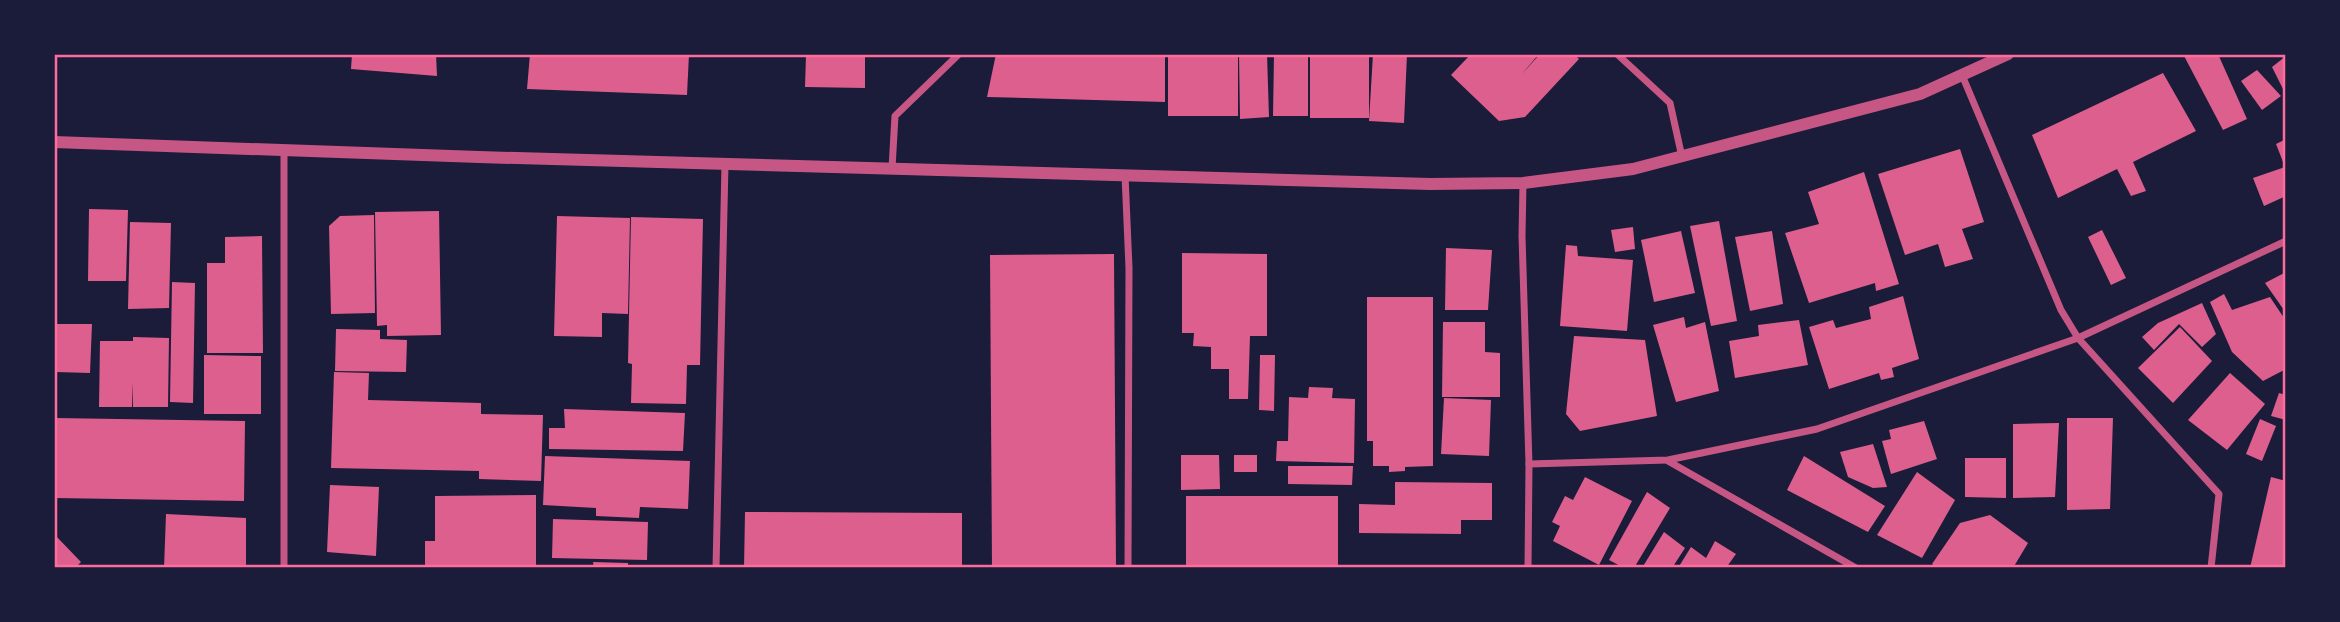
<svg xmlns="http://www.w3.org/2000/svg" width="2340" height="622" viewBox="0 0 2340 622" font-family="Jost,sans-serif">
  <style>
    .building { fill: #dd5f8e }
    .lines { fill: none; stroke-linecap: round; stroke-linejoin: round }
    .minor { stroke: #c65784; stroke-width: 7 }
    .tertiary { stroke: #c65784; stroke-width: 12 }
    .neatline { fill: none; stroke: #ff6b9d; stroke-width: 2.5 }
  </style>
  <rect width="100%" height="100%" fill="#1b1b3a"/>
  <g class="building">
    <path d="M352,54H436L437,76L351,69Z"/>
    <path d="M530,54H689L687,95L527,89Z"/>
    <path d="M996,54H1165V102L987,97Z"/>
    <rect x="1168" y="54" width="70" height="62"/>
    <path d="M1239,54H1267L1269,117L1240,119Z"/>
    <path d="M1274,54H1308V116H1273Z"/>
    <rect x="1310" y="54" width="59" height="64"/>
    <path d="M1373,54H1407L1404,123L1369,121Z"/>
    <path d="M1471,54H1539L1521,75L1540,54H1574L1579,59L1525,117L1499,121L1451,75Z"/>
    <path d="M2183,54H2218L2247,119L2223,130Z"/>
    <path d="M806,55L865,56V88L805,87Z"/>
    <path d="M2286,56V95L2272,67Z"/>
    <path d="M2257,70L2281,96L2262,110L2241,81Z"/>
    <path d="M2163,73L2196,131L2133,162L2146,191L2131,196L2117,169L2058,198L2032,135Z"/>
    <path d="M2286,139V196L2264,206L2253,178L2285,167L2276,144Z"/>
    <path d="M1960,149L1984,222L1962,229L1973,259L1945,267L1938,244L1905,255L1878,174Z"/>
    <path d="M1864,172L1899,284L1876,291L1875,283L1809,303L1785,233L1819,224L1808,192Z"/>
    <path d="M89,209L128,210L126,281H88Z"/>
    <path d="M439,211L441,335L387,336V325L377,326L375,212Z"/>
    <path d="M374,215L375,313L331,314L329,226L340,216Z"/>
    <path d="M557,216L630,218L628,314L602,313V337L554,336Z"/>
    <path d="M631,217L703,219L700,365H687L686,404L631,403L632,364L628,363Z"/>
    <path d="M1719,221L1737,321L1711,326L1690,226Z"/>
    <path d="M130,222L171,223L169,308L128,309Z"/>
    <path d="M1633,227L1635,249L1615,252L1611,230Z"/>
    <path d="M2102,230L2126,278L2111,285L2088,237Z"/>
    <path d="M1681,231L1695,293L1654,302L1641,240Z"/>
    <path d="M1772,231L1783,304L1750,311L1735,237Z"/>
    <path d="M262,236L263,353H207V263H225V237Z"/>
    <path d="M1566,245L1577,246L1578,256L1633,260L1627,331L1560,326Z"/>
    <path d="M1446,248L1492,250L1488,310H1445Z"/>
    <path d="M1182,253L1267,254V336H1250L1248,399H1229V369H1211V347L1193,346L1194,333H1182Z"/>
    <path d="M1114,254L1116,568H992L990,255Z"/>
    <path d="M2286,272V313L2265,283Z"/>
    <path d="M172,282L195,283L193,403L170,402Z"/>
    <path d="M2224,294L2232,310L2270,297L2286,321V369L2263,381L2232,352L2210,302Z"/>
    <path d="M1903,296L1919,359L1892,368L1894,377L1881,380L1879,373L1829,389L1809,327L1833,320L1836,328L1871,319L1869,307Z"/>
    <path d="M1367,297H1433V466L1405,467V471L1389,472V466H1373V441H1367Z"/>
    <path d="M2202,303L2216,334L2202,347L2179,324L2154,350L2142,337L2158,323Z"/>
    <path d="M1684,317L1686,328L1705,322L1719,391L1676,402L1653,325Z"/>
    <path d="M1799,320L1808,365L1735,378L1729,341L1759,336L1758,325Z"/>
    <path d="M1443,322H1485V352L1500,353V397H1442Z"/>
    <path d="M57,324H92L90,373L56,372Z"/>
    <path d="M2180,327L2212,361L2173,403L2138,368Z"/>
    <path d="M336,329L380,330V339L407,340L406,372L335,371Z"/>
    <path d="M1574,336L1645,340L1657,416L1580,431L1566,414Z"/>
    <path d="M133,337L169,338L168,407H133L132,382V407H99L100,341H133Z"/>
    <path d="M204,355L261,356V414H204Z"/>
    <path d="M1260,355H1275L1274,411L1259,410Z"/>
    <path d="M334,372L369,373L368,400L481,403V414L543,415L541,481L479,479V471L331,468Z"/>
    <path d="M2230,373L2265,404L2227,450L2188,420Z"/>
    <path d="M1309,387L1333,388L1332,398L1355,399L1354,463L1276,461L1277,441H1288L1289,397L1308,398Z"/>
    <path d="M2279,393L2286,395V420L2271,416Z"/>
    <path d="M1444,398L1491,400L1489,456L1441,454Z"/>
    <path d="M564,409L685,413L683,451L549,449V428H565Z"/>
    <path d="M55,418L245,421L244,501L54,498Z"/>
    <path d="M2067,418H2113L2110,509L2067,510Z"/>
    <path d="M2260,419L2276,426L2262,461L2246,454Z"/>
    <path d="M1924,421L1937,459L1891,474L1882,441L1891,439L1889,430Z"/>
    <path d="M2059,423L2055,497L2013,498V424Z"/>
    <path d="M1873,444L1887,487L1873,488L1848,477L1840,452Z"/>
    <path d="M1181,455H1219L1220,489L1181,490Z"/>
    <rect x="1234" y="455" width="23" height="17"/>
    <path d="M545,456L690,461L688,509L640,507L639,518L596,516V508L543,505Z"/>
    <path d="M1804,456L1885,506L1868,532L1787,490Z"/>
    <path d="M1965,458H2006V498L1965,497Z"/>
    <path d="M1288,466H1353L1352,485L1288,484Z"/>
    <path d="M1917,472L1955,500L1922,558L1877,535Z"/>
    <path d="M1585,477L1632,501L1599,565L1553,541L1560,526L1552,522L1565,496L1573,500Z"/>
    <path d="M2271,477L2286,481V568H2250Z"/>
    <path d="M1395,482L1492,483V520H1461V534L1359,533V504L1395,505Z"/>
    <path d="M330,485L379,487L376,556L327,552Z"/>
    <path d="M1647,492L1670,508L1634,568H1624L1609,560Z"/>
    <path d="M536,495V568H425V541H435V496Z"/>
    <rect x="1186" y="496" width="152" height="72"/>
    <path d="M745,512L962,513V568H744Z"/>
    <path d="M166,514L246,518V568H164Z"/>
    <path d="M1990,515L2028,543L2013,568H1938L1932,564L1960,523Z"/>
    <path d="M553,519L648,522L647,560L552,558Z"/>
    <path d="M1664,532L1685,548L1672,568H1642Z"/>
    <path d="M54,534L81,562L75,568H54Z"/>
    <path d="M1715,541L1736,554L1726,568H1678L1691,547L1706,558Z"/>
    <path d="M593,562L628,563V568H594Z"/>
  </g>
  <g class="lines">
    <g class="minor">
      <path d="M1617,54L1670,103L1682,157"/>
      <path d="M1962,75L2061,310L2078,338L2219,494L2211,568"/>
      <path d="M892,168L895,116L959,54"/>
      <path d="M1125,175L1129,268L1128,568"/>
      <path d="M1523,183L1522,236L1529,464L1528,568"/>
      <path d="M1668,461L1856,568"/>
      <path d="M1529,464L1668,460L1817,429L2078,338L2286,241"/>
      <path d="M284,568V150"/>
      <path d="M716,568L725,164"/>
    </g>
    <path class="tertiary" d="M54,142L479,157L1430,184L1523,183L1633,169L1920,94L2008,54"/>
  </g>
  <rect width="2340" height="622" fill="none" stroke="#1b1b3a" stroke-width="112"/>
  <rect x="56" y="56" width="2228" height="510" class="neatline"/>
</svg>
